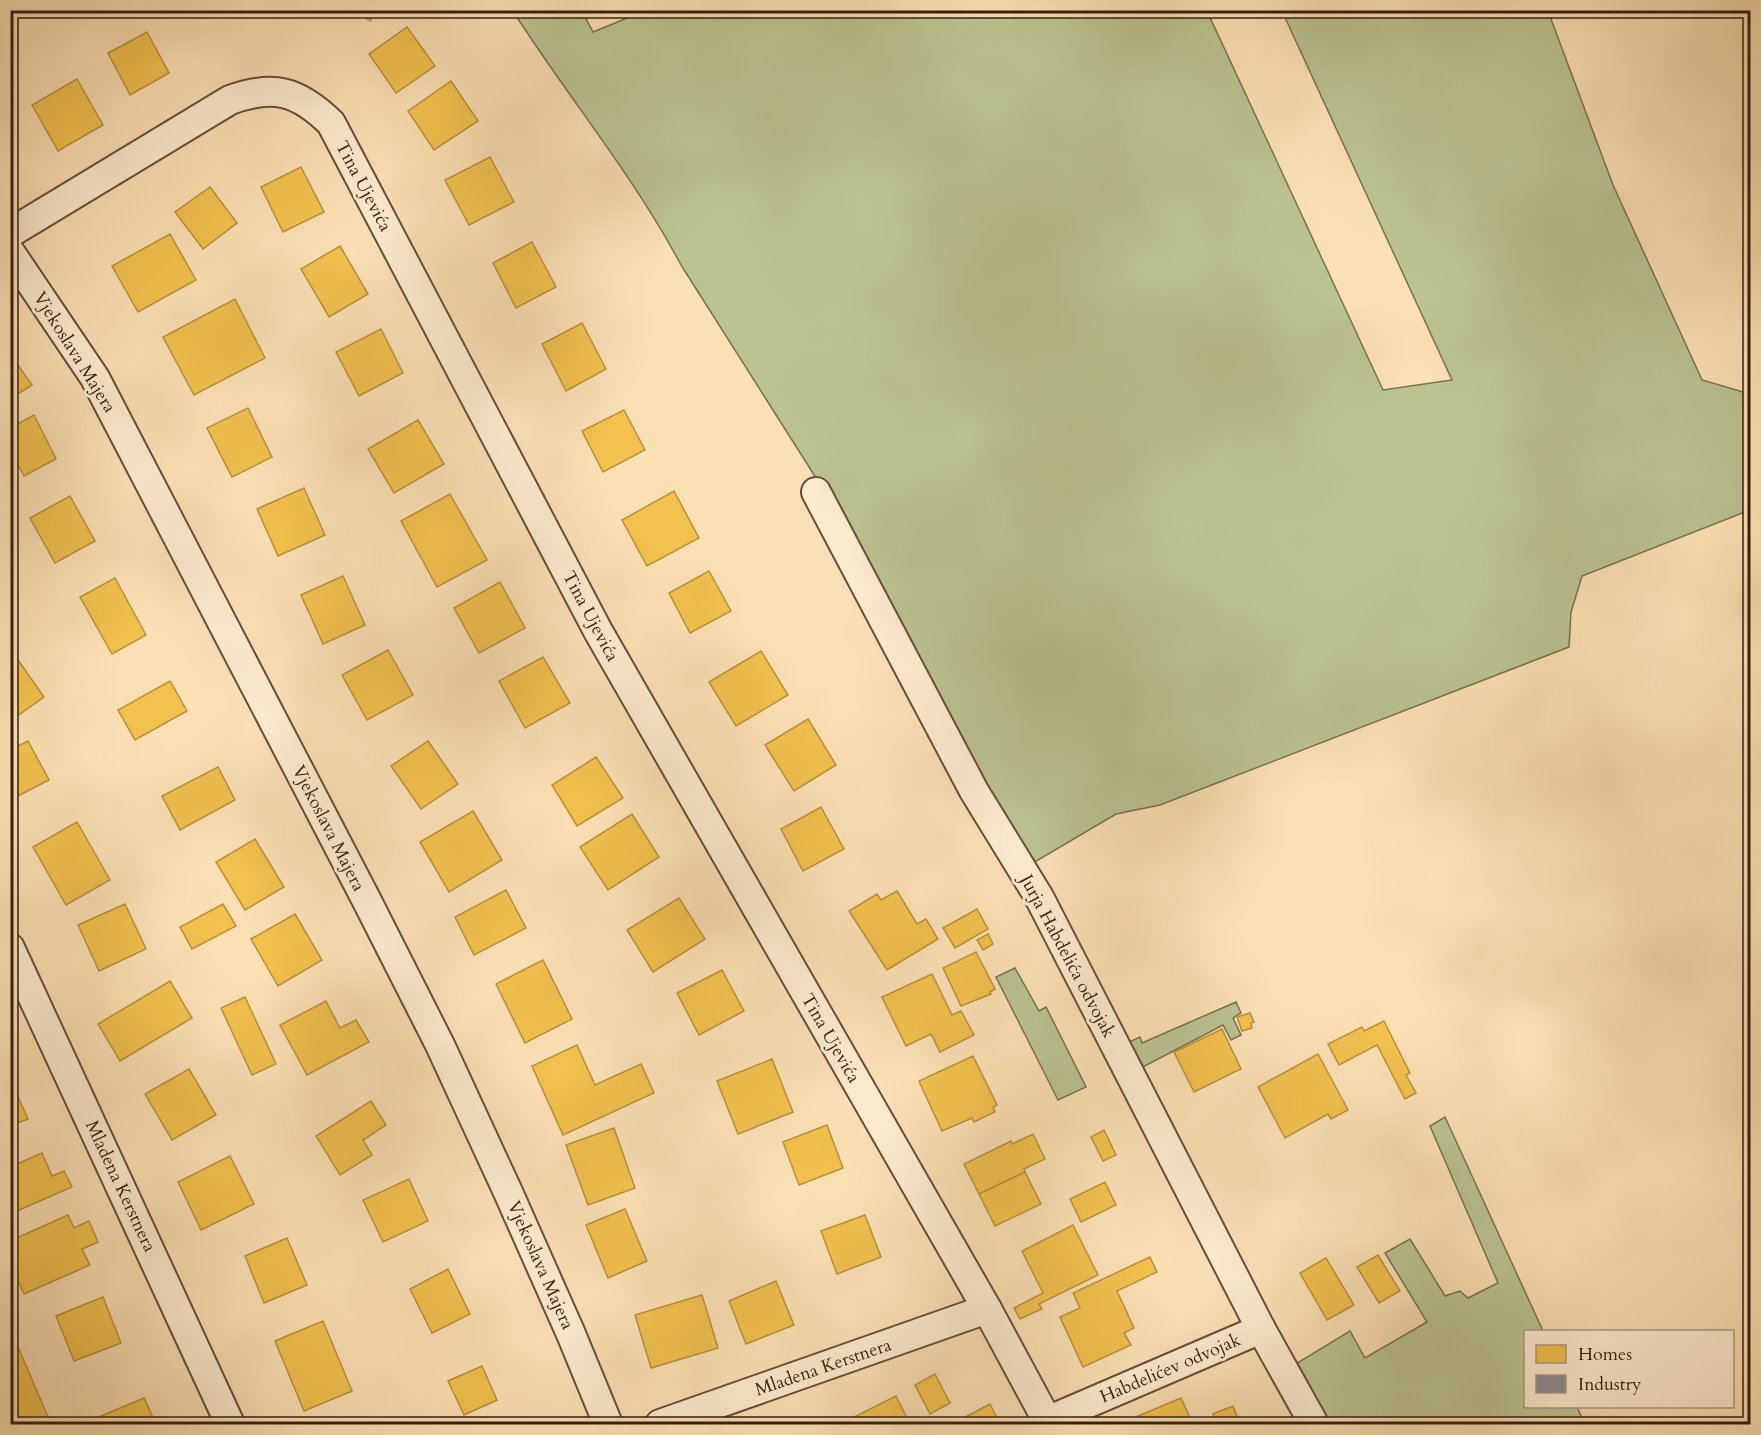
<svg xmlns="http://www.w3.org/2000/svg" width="1761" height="1435" viewBox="0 0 1761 1435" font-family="Cardo,serif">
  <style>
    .green { fill: #bbc391; stroke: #787050; stroke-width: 1.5 }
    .homes { fill: #f2c14e; stroke: #b9903b; stroke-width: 1.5 }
    .industry { fill: #8d8d92; stroke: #736c6b; stroke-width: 1.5 }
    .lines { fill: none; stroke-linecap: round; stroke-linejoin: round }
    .street-casing { stroke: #674e39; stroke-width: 32 }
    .street { stroke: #fdebcf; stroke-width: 28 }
    .labels { text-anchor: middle; stroke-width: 6; stroke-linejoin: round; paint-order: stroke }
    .street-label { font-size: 18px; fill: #351e10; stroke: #fdebcf }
  </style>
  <rect width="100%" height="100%" fill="#fce0b5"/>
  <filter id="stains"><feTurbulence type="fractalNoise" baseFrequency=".00333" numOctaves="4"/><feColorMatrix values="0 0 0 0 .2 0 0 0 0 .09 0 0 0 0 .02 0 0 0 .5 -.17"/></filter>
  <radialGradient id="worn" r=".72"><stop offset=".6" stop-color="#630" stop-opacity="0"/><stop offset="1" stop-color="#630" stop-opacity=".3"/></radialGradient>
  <g class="green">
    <path d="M647,10L1207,11L1383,390L1452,380L1282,11H1548L1613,185L1702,380L1750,394V510L1582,576L1571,612L1569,647L1160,805L1116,814L1033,863L985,787L823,489L681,265C634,176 567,96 513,11H582L593,32Z"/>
    <path d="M1015,968L1039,1011L1046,1007L1086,1087L1058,1100L996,977Z"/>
    <path d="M1236,1002L1241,1013L1233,1018L1241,1035L1231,1040L1223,1025L1141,1068L1127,1043L1140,1037L1142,1043Z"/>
    <path d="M1445,1117L1543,1331L1526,1332V1406L1577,1407L1585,1424H1326L1294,1365L1350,1331L1365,1358L1427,1322L1385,1253L1410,1239L1445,1296L1460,1291L1468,1298L1498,1283L1430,1126Z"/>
  </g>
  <g class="homes">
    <path d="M355,10H377L370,21Z"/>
    <path d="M407,27L435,66L396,93L369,54Z"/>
    <path d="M147,32L169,73L130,95L108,53Z"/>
    <path d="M77,79L103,125L58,151L32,105Z"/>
    <path d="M451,81L478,121L434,150L408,111Z"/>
    <path d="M490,157L514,202L469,225L445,180Z"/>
    <path d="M301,167L324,212L283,232L261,187Z"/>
    <path d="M210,187L237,223L203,249L175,212Z"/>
    <path d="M170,234L196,280L138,312L112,266Z"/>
    <path d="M532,242L556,287L516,308L493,263Z"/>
    <path d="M340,246L368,294L329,317L301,269Z"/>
    <path d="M235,299L265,358L194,395L163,337Z"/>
    <path d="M582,323L606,369L566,391L542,344Z"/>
    <path d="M381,329L403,373L359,396L336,352Z"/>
    <path d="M10,354L32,385L10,399Z"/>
    <path d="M248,408L272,457L232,477L207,428Z"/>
    <path d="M624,410L645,450L603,472L582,431Z"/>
    <path d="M34,415L56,459L24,476L10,450V428Z"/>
    <path d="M418,420L444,464L394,493L368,449Z"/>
    <path d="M304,488L325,535L278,556L257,509Z"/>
    <path d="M674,491L699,538L647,566L622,520Z"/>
    <path d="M450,494L487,560L437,587L401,521Z"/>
    <path d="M70,496L95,541L55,563L30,518Z"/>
    <path d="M709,571L731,611L690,633L669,593Z"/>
    <path d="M343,576L365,625L323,644L301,595Z"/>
    <path d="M115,578L146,635L112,654L80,597Z"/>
    <path d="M500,582L525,628L479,653L454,608Z"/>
    <path d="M388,650L413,695L367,720L342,675Z"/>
    <path d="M761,651L788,695L736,726L709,682Z"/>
    <path d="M16,657L44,697L10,721V661Z"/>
    <path d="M543,657L570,703L525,728L499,681Z"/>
    <path d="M170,681L187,711L135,740L118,710Z"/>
    <path d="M808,719L836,765L794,791L765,745Z"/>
    <path d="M28,741L49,780L10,800V750Z"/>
    <path d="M428,741L458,784L421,809L391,766Z"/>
    <path d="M596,757L623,798L577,826L552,785Z"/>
    <path d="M218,767L235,800L180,830L162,796Z"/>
    <path d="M821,807L844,849L803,871L781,829Z"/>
    <path d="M473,811L502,860L449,892L420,842Z"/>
    <path d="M632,814L659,857L608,890L580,847Z"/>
    <path d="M77,822L110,880L66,905L33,847Z"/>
    <path d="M255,839L284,887L245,910L216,862Z"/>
    <path d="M506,890L526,928L474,955L455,917Z"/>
    <path d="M897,891L917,924L926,919L938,939L887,970L849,911L877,894L881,900Z"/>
    <path d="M679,898L705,939L653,972L627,930Z"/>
    <path d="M125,904L146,949L99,971L78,925Z"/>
    <path d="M223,904L236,926L192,949L180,927Z"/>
    <path d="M977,909L988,929L955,948L943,928Z"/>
    <path d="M295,914L322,960L278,986L251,939Z"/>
    <path d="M988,934L993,944L983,950L977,940Z"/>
    <path d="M976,952L995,989L990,992L991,994L961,1006L943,968Z"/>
    <path d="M543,960L572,1019L525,1043L496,984Z"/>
    <path d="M722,970L744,1011L699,1035L677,993Z"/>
    <path d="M932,974L952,1015L961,1011L974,1035L940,1052L931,1034L906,1046L882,997Z"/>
    <path d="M170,981L192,1018L120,1061L98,1024Z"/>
    <path d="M245,997L276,1064L252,1075L221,1008Z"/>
    <path d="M326,1001L340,1028L356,1020L369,1042L307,1075L280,1025Z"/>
    <path d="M1250,1013L1254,1022L1251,1023L1252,1028L1242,1031L1237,1017Z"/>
    <path d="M1384,1021L1410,1073L1406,1075L1416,1093L1405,1099L1377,1045L1339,1065L1328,1044L1362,1027L1364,1031Z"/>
    <path d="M1222,1029L1241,1069L1194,1092L1174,1052Z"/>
    <path d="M577,1045L595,1085L641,1064L654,1093L563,1135L532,1066Z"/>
    <path d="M1318,1054L1348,1110L1331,1119L1328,1114L1285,1138L1258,1087Z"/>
    <path d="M973,1056L997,1105L993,1107L995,1112L974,1122L972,1118L942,1131L919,1081Z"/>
    <path d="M772,1059L793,1112L738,1134L717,1081Z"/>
    <path d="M189,1069L216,1115L172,1140L145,1094Z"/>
    <path d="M10,1079L28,1119L10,1126Z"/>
    <path d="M371,1101L386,1125L363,1140L372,1155L340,1175L316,1136Z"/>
    <path d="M827,1125L843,1168L799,1185L783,1142Z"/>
    <path d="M614,1128L635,1188L588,1205L566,1145Z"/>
    <path d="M1104,1130L1116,1155L1103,1161L1091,1137Z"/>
    <path d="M1033,1134L1045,1159L1024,1169L1025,1172L979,1194L964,1164L1011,1141L1012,1144Z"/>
    <path d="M42,1153L52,1176L64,1171L72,1187L10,1214V1167Z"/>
    <path d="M230,1156L254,1204L201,1230L178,1182Z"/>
    <path d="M1025,1172L1041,1204L995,1226L979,1194Z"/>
    <path d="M409,1179L428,1221L383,1242L363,1200Z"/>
    <path d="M1105,1182L1116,1205L1081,1222L1070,1199Z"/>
    <path d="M625,1209L647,1261L608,1278L586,1225Z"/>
    <path d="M68,1215L74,1228L89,1221L98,1242L82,1249L90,1265L24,1294L10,1263V1241Z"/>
    <path d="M865,1215L881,1257L837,1274L821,1231Z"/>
    <path d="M1073,1225L1098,1275L1039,1304L1042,1309L1020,1319L1014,1308L1043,1293L1022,1251Z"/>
    <path d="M287,1238L307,1285L264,1303L245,1256Z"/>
    <path d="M1378,1255L1400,1291L1379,1303L1357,1267Z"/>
    <path d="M1150,1257L1157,1272L1117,1291L1134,1328L1124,1333L1131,1345L1083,1367L1060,1317L1080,1308L1073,1293Z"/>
    <path d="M1326,1258L1354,1305L1327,1320L1300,1273Z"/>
    <path d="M448,1269L470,1314L432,1333L410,1289Z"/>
    <path d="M776,1281L794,1325L746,1344L729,1301Z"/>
    <path d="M702,1295L718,1348L651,1368L635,1315Z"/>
    <path d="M103,1297L121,1343L74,1361L56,1316Z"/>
    <path d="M323,1321L352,1391L304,1411L275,1341Z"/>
    <path d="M18,1347L51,1424H14L10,1416V1350Z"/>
    <path d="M482,1366L497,1400L464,1415L448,1381Z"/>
    <path d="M935,1374L950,1403L930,1414L915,1385Z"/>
    <path d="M896,1396L910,1424H850L848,1420Z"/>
    <path d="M144,1398L156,1424H82Z"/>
    <path d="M1181,1398L1193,1424H1119Z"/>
    <path d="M990,1404L1000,1424H952Z"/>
    <path d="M1233,1406L1240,1424H1217L1213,1414Z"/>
    <path d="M365,1418L367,1424H346Z"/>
  </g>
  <path class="industry" d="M626,10H647L629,17Z"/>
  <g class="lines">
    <defs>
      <g id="street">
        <path d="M10,233L230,100C274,84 298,91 331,123L598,631L987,1309L1049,1424"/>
        <path d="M10,252L95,378L367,901L440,1045L508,1192L571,1334L608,1424"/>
        <path d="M816,492L974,791L1039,897L1261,1329L1314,1424"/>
        <path d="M10,948L230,1424"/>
        <path d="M1047,1421L1261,1329"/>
        <path d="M660,1424L987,1309"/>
      </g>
    </defs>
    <use href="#street" class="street-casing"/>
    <use href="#street" class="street"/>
  </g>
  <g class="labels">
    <g class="street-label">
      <text transform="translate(364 186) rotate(62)" y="6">Tina Ujevića</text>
      <text transform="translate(75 352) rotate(58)" y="6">Vjekoslava Majera</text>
      <text transform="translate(591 616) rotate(62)" y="6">Tina Ujevića</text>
      <text transform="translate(329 828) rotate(63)" y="6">Vjekoslava Majera</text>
      <text transform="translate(1068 956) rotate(62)" y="6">Jurja Habdelića odvojak</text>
      <text transform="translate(831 1038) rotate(60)" y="6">Tina Ujevića</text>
      <text transform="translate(121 1186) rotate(65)" y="6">Mladena Kerstnera</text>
      <text transform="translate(541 1265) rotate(66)" y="6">Vjekoslava Majera</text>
      <text transform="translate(823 1367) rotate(-19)" y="6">Mladena Kerstnera</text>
      <text transform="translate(1170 1368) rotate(-23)" y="6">Habdelićev odvojak</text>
    </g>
  </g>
  <rect width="1761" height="1435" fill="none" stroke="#fce0b5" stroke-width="36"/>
  <rect x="12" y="12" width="1737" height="1411" fill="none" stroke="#351e10" stroke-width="3"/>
  <rect x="18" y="18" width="1725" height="1399" fill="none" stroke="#351e10" stroke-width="1.5"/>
  <rect x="1524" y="1330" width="210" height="78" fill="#fdebcf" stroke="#ad9983" stroke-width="1.5"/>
  <rect x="1536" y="1345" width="30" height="18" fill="#f2c14e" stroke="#ad9983" stroke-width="1.5"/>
  <text x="1578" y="1360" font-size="18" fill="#351e10">Homes</text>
  <rect x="1536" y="1375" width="30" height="18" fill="#8d8d92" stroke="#ad9983" stroke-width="1.5"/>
  <text x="1578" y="1390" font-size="18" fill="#351e10">Industry</text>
  <rect width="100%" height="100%" filter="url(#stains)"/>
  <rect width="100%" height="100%" fill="url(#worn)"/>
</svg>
